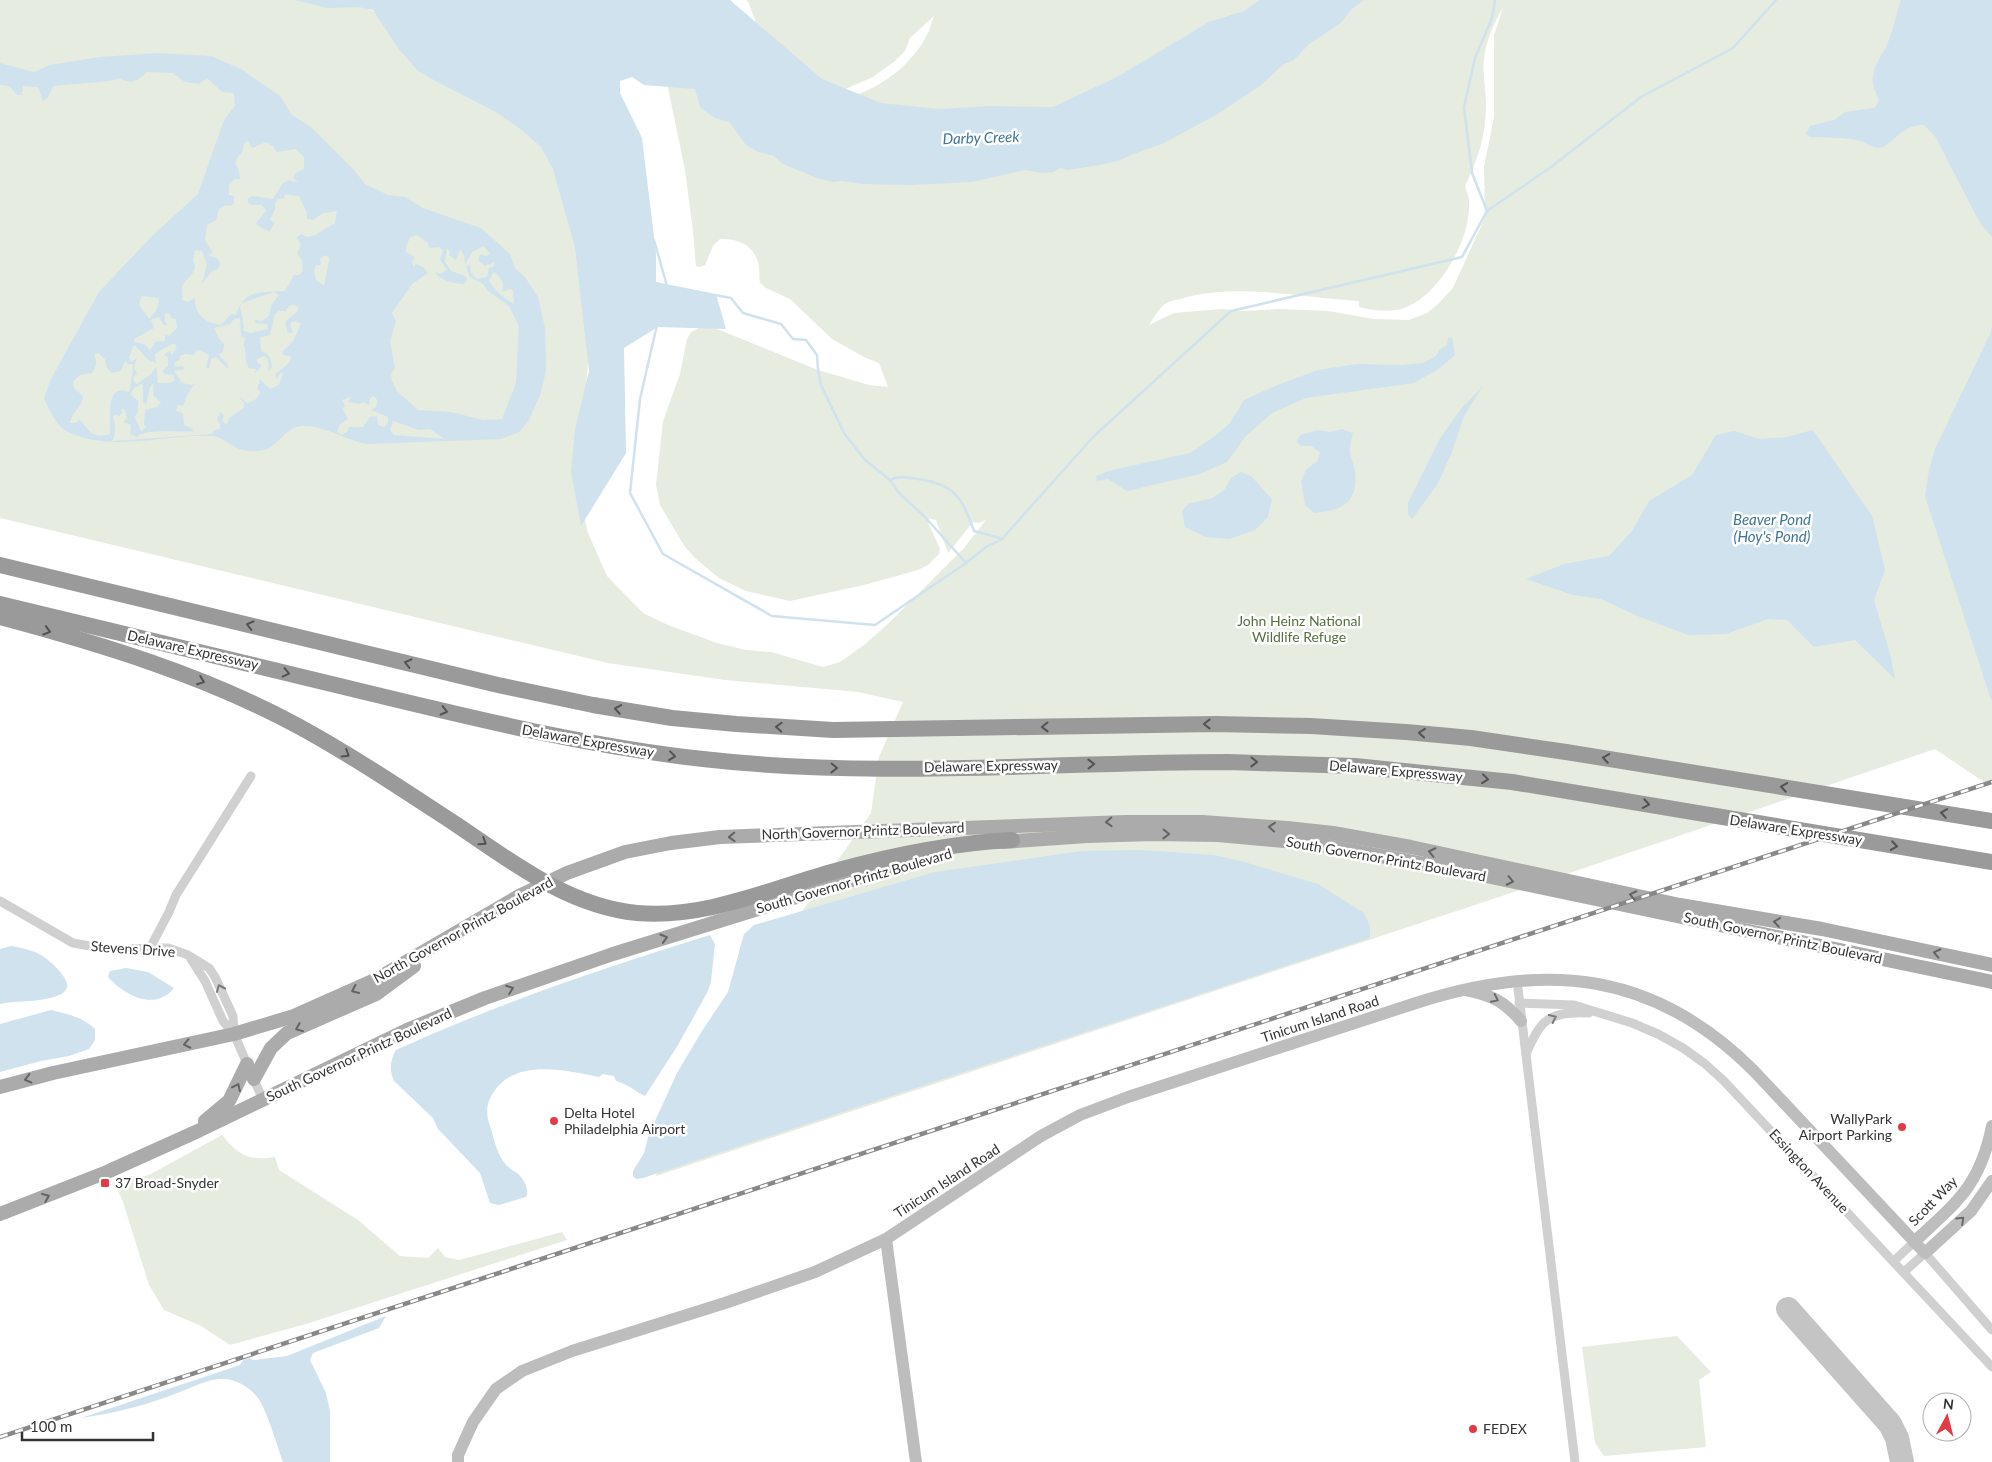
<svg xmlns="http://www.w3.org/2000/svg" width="1992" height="1462" viewBox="0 0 1992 1462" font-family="Lato,sans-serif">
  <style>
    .green { fill: #e6ecdf; fill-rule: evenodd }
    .water { fill: #cfe2ee; fill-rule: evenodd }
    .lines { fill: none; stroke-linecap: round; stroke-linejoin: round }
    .stream { stroke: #cfe2ee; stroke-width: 2.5 }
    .taxiway { stroke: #c4c4c4; stroke-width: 24 }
    .street { stroke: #d0d0d0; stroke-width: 9 }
    .secondary { stroke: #bdbdbd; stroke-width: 12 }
    .primary { stroke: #ababab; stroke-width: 14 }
    .highway { stroke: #9a9a9a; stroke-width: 16 }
    .rail-casing { stroke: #888; stroke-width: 4.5 }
    .rail { stroke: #fff; stroke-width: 2.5; stroke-dasharray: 8; stroke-linecap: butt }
    .oneway { stroke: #525252 }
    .oneway2 { stroke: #636363 }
    .oneway3 { stroke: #7a7a7a }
    .oneway4 { stroke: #6a6a6a }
    .poi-dot { fill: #e63946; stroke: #fff; stroke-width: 2 }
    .labels { text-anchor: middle; stroke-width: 5; stroke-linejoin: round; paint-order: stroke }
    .park-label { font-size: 14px; fill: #56703f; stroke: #fff }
    .street-label { font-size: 14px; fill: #333; stroke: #fff }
    .poi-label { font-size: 14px; fill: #333; stroke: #fff; text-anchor: start }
    .water-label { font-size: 15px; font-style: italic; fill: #3f7597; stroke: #fff }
  </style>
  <rect width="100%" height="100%" fill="#fff"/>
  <g class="green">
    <path d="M0,0H322L355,3L373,11L393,13L566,78L588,361L579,495L588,533L607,576L643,613L668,625L717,643L746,650L771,652L823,667L840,662L864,645L889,623L964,548L986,520L979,523L973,522L948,553L936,520L926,518L940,549L939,554L928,565L918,570L864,585L790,601L746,591L719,578L695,558L685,547L660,505L656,485L663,421L680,374L687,339L691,332L703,326L712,327L818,370L869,385L888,387L879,363L864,357L832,339L790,299L766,288L760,283C759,276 760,265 757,259C751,243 735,238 720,239L713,246L705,265L700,267L696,266L693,231L685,170L665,73L959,126L851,97C884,86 914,63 929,31C931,26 932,21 934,16L910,38L905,51L895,61L873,77L841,91L768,55L748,1L746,0H1992V783L1987,784L1935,749L1502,896L656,1176L662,1152L796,920L871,813L879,757L903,702L858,692L725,680L608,663L0,518ZM1503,8L1494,35V117L1484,167L1485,217L1453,288L1438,304L1427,313L1409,320L1374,319L1328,311L1280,309L1243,311L1222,309L1174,313L1149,325C1153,318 1159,309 1165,304C1169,301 1175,300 1180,299C1237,282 1301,298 1359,301V307C1370,310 1385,312 1397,310C1436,303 1472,239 1469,201C1469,196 1466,191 1465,186C1478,160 1486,135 1486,105C1486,90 1482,74 1484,58C1486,42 1494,22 1503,8Z"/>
    <path d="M222,1135C239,1156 249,1161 275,1157L279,1170L358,1220L400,1256L428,1258L438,1248L445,1257L459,1260L562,1232L567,1240L306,1324L230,1345L201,1326L164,1310L149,1285L123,1202L117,1188L118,1181C130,1172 136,1179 149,1175Z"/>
    <path d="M1677,1336L1711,1372L1699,1380L1706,1447L1604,1456L1595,1443L1582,1347Z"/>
  </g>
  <g class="water">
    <path d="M294,0H730L822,79L881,103L939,109L990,106L1053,107L1117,77L1209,22L1244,11L1260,0H1364L1352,9L1341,23L1309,44L1294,60L1284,64L1260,86L1216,115L1164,143L1131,155L1118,161L1100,165L1067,170L1061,168L1053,172L1042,173L1026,170L972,182L950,183L912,185L863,184L842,181L833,182L817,178L783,164L774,156L758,152L746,145L729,122L715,118L700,107L695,89L644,85L632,77L620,81V93L642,138L656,253V282L716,294L726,329L658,327L624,348L626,453L581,526L571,471L575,430L589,371L575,247L553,169L541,147L523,131L496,112L441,84L418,71L398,48L373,10L359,7L328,8Z"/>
    <path d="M1901,0H1992V237L1980,223L1935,136L1924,125C1901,124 1891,147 1879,148C1872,148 1865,142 1857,140C1842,137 1825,138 1810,137L1806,134L1810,126L1834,120L1845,112L1874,108C1884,100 1874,94 1873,84C1871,68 1881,58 1887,45C1893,31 1896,14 1901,0Z"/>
    <path d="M158,53L211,56L241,69L280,96L292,115L311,127L355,171L365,184L388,195L405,197L423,208L481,228L510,254L515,268L525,277L538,297L545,328L546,370L541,393L528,422L519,432L501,439L367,444C345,440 324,425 302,426C286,426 278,447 264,450C253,452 242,452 232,445C225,441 219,436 211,436C165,434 112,453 68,432C56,426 50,411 44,399L50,381L99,292L152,236L198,194L224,120L235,106L234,93L222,92L207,78L199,84L185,82L173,73L147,72C138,81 131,85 120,78L109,81L53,86L48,97L43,101L38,87L23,86L22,95H17L9,86L0,85V63L34,72L50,65L100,57ZM248,141L252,148L266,142L273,146L277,152L296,149L304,157V169L296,173L293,178L298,182H294L289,180L283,183L273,199L252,196L248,198V203L252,205H262L266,210C263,217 258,218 256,224L269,232L275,223L270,220L275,209V204L278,199L285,198L284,194L299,196L307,213V219L313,220L323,213L337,211L335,223L315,235L307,237L301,234L297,237C301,243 301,247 297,253L302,260L303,271L299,275H294L285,291C261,293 245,288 236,315L231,314L221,325C206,323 194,315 195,298L188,302L182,300C183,297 182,290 182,287C185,277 200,273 193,261L195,250L202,251L207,264L202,284L212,271L218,269L220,264L218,259L208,255L213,253L205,240L207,225L216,220L219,209L226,205L231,206L234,203V196L229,195V185L235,179H240C240,165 229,165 243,151L244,143ZM417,235L427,242L430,248L439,247L443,250L440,259L447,270L441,274L435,272C439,280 455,284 464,284L467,280L465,276L451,271L445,262L447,248L450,252L449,255L456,260L460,249L464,255L465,264L472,252L484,246L490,254L486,256L480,254L478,260L485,266L495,262L493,267L489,268L487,277L477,279L471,273L470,265L466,267L470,277L483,284L488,291L509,306L519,326L516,383L502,419L483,420L451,412L418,410L397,391L392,381L391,374L395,368L390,341L396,322L392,313L412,284L428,273L423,267L416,264L414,267L412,262L415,257L406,252V247L410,237ZM325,255L329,257V261L324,286L316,280L314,270L316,265H321L320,259ZM494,272C501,278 505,282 502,292L510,289L513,290L514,304C505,299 493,290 489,280ZM274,292L279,295C277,298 272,303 271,307C269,315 270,316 262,321L255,320L256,323L267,324L268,329L251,333L243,331L244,326L240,307L242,303ZM142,296L159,298C159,306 155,314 149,319L139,304ZM293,305L298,307V311L285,322L288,333L293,332L290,325L292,321L301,323L294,340L282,352L284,355L290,356L291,359C288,367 280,368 275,375L276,379L281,373L283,374L279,385L270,389L260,379L257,389L260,392C258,399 254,401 247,403L239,397L244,403V408L229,418L227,425L222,421L224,415L220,412L217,420L220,424V429L214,430L212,434L112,441C116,434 116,425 113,418L115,414L119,416L122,413L121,409H125L127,417L124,422L131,425L130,434L137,437C146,428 179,433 194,431L191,428L184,425L183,413L176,411L178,405L183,406L188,393L196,383L192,385L182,383L174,371L185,369L182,366L175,367L174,363L179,360L180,356L185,354L194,355L196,351L199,350L209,355L206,368H209L211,359L216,357L228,369V364L221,358L219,354L223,352L224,344L218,337L214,328L230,324L234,319L240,318L241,336L246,339L243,344C248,351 243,360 249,368L256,369L255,373L262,366L257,362V359L264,356L268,359L269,371L272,366C271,358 269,354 261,351L260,337L270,335L275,314L279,311H286L289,306ZM166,313L170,314L171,318L176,319L177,328L169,336L165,335V341C151,342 158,340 150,350L144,344L134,342V339L154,328L151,320L159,317L163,324L168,326L165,322V315ZM172,344H175L177,347L172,355L169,351L164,355L168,358V366L163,370L164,374L174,375V381L169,383H158L156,367L151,374L137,384L135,383L133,377L137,374L134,366L137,358L131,362L129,358L133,346H136L147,359L156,363L155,354C161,349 166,348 172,344ZM98,353L105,359L106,366L111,373L121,371L125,361L128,364H133C133,368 131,388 129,392C103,382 112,422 110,434C91,439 91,432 80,420L75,423H70C72,411 83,407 83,396L74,388L73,382L80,375L92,373C96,366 98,363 94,355ZM154,383L153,395L161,403L157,407L145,410L144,425L147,427L141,431L135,417L138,411V401L130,394L135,387L139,386L140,384L143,385V401L146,405L150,387ZM374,396L378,401L376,407L371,410L388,417V423L384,427L378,425L377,416L370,417L363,427H349L347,432L342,435L337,432L340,424L348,419L343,409L345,405L341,399L344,400L348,397L351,398L348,402L359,404L364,402L369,405L370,398ZM393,421L419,430L430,429L445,439L394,435L390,430Z"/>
    <path d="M1992,325V699L1991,700L1925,496L1929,470L1935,449L1991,332Z"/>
    <path d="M1452,337L1455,355L1440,368L1414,383L1306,398L1272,413L1245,437L1227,462L1200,474L1127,491L1108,479L1097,481L1096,476L1108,471L1190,453L1215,436L1230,423L1244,400L1275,386L1318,370L1357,364L1402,365L1423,363L1436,356L1441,348L1447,345L1448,338Z"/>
    <path d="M1483,386L1464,416L1452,452L1437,485L1412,519L1408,514V503L1439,440L1460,410Z"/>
    <path d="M1342,429L1353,433C1352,437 1350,443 1350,448C1349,455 1354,463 1355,471C1359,502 1342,511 1314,513L1305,505L1301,481L1306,470L1317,461L1320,453L1312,446H1301L1297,442L1300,435L1318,430L1330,432Z"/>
    <path d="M1813,430L1872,516L1885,570L1874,600L1891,657L1895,679L1855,640L1814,647L1787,620L1768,619L1726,634L1688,635L1640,617L1601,599L1573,595L1526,579L1564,564L1609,556L1632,531L1649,501L1692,475L1716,435L1734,431L1759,439L1787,437Z"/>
    <path d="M1241,472L1251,476L1272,499L1268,517L1255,530L1230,539L1206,537L1185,527L1182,511L1188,504L1213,498L1225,489L1231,478Z"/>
    <path d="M1140,850L1214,855L1244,862L1318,884L1364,913L1370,926V938L643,1178L636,1179L633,1176V1171L644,1153L649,1134L677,1073L702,1031L728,992L744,934L754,925L935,872L1082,851Z"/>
    <path d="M710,935L715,944L711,982L707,993L678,1045L645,1096C634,1091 628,1084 616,1081L614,1076L603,1074L599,1077C565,1070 515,1058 493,1093C485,1105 486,1116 491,1129C494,1140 497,1152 503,1161C511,1173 521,1170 526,1186C527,1190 528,1192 526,1197L499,1205L490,1203L480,1173L438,1129L433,1118L394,1081C389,1070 390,1061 396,1050C497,1004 603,968 710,935Z"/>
    <path d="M11,946C22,948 34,950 44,957C51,962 76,983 64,992C50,1003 18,1000 0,1004V949Z"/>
    <path d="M126,968L148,972L174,988C155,1012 124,995 108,977L110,971Z"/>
    <path d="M51,1010C67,1014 83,1017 95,1029V1040L89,1049L69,1056L41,1061L0,1072V1024Z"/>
    <path d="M386,1316L379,1328L313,1353L310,1360L326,1393L330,1411V1462H283C278,1448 266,1408 258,1398C249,1386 232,1377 218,1379C202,1381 182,1392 167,1397C139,1407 110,1414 81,1418L240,1365L243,1360L250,1358L253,1360L287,1356Z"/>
  </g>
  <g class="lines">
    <g class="stream">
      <path d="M1487,211L1472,173L1464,107L1475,58L1492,18L1495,0"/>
      <path d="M654,240L667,286"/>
      <path d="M715,295L731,298L743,313L781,324L793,339L806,340L817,355L818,370L821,385L844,433L865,460L890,480L899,493L925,517L966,563"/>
      <path d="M657,325L640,399L630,493L663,554L772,616L875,625L966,563L986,547L1002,539L1093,437L1231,311L1462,257L1487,211L1551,167L1641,97L1733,48L1776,0"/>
      <path d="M890,480C898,475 909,478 918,479C955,484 962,498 974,531L1000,538"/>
    </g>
    <path class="taxiway" d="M1788,1309L1890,1424L1897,1438L1902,1462"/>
    <g class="street">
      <path d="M0,901L73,943L107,949L168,948L188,955L209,968L215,977L233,1016L234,1034"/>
      <path d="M150,948L169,912L176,895L251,776"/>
      <path d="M191,959L205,981L223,1021L234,1034L263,1100"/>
      <path d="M1517,980L1575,1462"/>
      <path d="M1519,1003L1574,1005L1632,1023L1658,1034L1683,1048L1704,1063L1723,1080L1992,1367"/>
      <path d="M1526,1054C1541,1019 1549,1011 1589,1013"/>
      <path d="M1894,1261L1914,1242"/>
      <path d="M1904,1272L1925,1253L1992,1330"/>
    </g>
    <g class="secondary">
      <path d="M1466,990C1491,995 1504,1001 1521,1021"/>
      <path d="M886,1239L916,1462"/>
      <path d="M1914,1242C1957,1202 1980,1186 1992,1126"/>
      <path d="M458,1462V1455L473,1422L496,1389L522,1371L572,1351L725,1303L815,1272L886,1239L1041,1136L1080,1115L1128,1097L1416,1003C1546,961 1654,971 1754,1071L1925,1253L1971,1211L1992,1181"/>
    </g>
    <g class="primary">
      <path d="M1002,842L1087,836L1153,834L1218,835L1316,844L1477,874L1992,982"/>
      <path d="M254,1079L271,1048L287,1033L376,994L414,966"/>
      <path d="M0,1087L53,1073L234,1034L294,1016L375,980L519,896L567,873L625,852L671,843L720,837L1126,822H1202L1287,828L1333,833L1411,847L1680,905L1822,929L1992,965"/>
      <path d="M205,1121L229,1101L247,1064"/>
      <path d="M0,1214L107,1172L198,1131L407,1030L485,998L613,954L925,857"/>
    </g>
    <g class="highway">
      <path d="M0,565L498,685L593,705L672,718L736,724L833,730L1215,724L1311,726L1406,732L1471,738L1566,752L1992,821"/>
      <path d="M0,604C126,634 252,664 377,695C485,721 592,747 703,759C877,779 1053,762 1228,762L1355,766L1512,782L1992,862"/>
      <path d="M0,617C101,644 206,676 298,726C353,756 405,791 457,825C512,862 568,906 637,913C705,919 770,889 835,871C893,855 951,843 1012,840"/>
    </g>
    <defs>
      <path id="rail" d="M0,1437L1992,782"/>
    </defs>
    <use href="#rail" class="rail-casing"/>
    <use href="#rail" class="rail"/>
  </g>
  <defs><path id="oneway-chevron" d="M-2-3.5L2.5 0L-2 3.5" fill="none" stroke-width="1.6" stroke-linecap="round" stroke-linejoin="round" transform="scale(1.25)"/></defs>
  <g class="oneway">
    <use href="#oneway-chevron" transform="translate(250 625) rotate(-166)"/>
    <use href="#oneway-chevron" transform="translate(47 631) rotate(17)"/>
    <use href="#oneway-chevron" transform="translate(408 663) rotate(-166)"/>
    <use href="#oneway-chevron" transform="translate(286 673) rotate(13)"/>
    <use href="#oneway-chevron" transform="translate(201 681) rotate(21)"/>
    <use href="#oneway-chevron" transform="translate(618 709) rotate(-170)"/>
    <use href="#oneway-chevron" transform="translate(444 711) rotate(14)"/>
    <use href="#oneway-chevron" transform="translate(1207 724) rotate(180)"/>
    <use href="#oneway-chevron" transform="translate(779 727) rotate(-177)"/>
    <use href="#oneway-chevron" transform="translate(1045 727) rotate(179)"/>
    <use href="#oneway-chevron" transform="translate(1422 733) rotate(-175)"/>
    <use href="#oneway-chevron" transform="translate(346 754) rotate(32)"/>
    <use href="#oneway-chevron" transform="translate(672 756) rotate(7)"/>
    <use href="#oneway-chevron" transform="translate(1606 758) rotate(-171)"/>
    <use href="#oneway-chevron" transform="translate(1254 762) rotate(1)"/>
    <use href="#oneway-chevron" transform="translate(1091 764) rotate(-1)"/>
    <use href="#oneway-chevron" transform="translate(834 768) rotate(1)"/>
    <use href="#oneway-chevron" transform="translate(1485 779) rotate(7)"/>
    <use href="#oneway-chevron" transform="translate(1784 787) rotate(-171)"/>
    <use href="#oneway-chevron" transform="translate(1646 804) rotate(10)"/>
    <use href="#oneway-chevron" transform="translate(1944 813) rotate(-171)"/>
    <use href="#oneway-chevron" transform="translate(483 842) rotate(33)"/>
    <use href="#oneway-chevron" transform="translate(1894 846) rotate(9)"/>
  </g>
  <g class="oneway2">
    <use href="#oneway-chevron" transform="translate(1109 822) rotate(177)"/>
    <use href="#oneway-chevron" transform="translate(1272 827) rotate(-175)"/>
    <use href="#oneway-chevron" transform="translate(1166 834) rotate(1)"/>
    <use href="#oneway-chevron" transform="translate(732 837) rotate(178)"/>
    <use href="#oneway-chevron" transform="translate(1432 852) rotate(-168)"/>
    <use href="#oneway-chevron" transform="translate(1510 881) rotate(12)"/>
    <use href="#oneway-chevron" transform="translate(1633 895) rotate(-168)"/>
    <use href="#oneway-chevron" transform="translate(1777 922) rotate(-172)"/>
    <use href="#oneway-chevron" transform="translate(664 938) rotate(-17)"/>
    <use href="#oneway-chevron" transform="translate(1937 953) rotate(-168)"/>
    <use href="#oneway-chevron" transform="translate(510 989) rotate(-20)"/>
    <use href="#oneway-chevron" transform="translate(355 990) rotate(155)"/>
    <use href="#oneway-chevron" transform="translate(299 1028) rotate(158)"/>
    <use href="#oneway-chevron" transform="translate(187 1044) rotate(168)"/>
    <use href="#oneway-chevron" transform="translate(28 1079) rotate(166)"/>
    <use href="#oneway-chevron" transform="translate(237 1087) rotate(-65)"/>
    <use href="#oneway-chevron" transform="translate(46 1197) rotate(-22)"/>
  </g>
  <g class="oneway3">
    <use href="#oneway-chevron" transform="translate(220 988) rotate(-114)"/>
    <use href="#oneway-chevron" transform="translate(1553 1018) rotate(-25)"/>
  </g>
  <g class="oneway4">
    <use href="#oneway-chevron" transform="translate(1495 999) rotate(26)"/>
    <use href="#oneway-chevron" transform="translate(1961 1220) rotate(-43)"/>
  </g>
  <g class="poi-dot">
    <circle cx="554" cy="1121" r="5"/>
    <circle cx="1902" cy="1127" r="5"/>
    <rect x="100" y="1178" width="10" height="10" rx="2.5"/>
    <circle cx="1473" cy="1429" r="5"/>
  </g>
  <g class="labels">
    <g class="park-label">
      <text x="1299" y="626">John Heinz National<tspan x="1299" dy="16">Wildlife Refuge</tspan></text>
    </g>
    <g class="street-label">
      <text transform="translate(193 650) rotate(13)" y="5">Delaware Expressway</text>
      <text transform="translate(588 741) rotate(10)" y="5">Delaware Expressway</text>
      <text transform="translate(991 766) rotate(-1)" y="5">Delaware Expressway</text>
      <text transform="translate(1396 771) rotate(5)" y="5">Delaware Expressway</text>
      <text transform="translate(1796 830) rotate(9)" y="5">Delaware Expressway</text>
      <text transform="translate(863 831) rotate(-2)" y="5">North Governor Printz Boulevard</text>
      <text transform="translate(1386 859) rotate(10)" y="5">South Governor Printz Boulevard</text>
      <text transform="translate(854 881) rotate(-16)" y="5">South Governor Printz Boulevard</text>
      <text transform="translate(463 930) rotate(-29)" y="5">North Governor Printz Boulevard</text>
      <text transform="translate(1783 938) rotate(12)" y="5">South Governor Printz Boulevard</text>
      <text transform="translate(133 949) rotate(4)" y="5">Stevens Drive</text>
      <text transform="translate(1320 1019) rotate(-18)" y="5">Tinicum Island Road</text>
      <text transform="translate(359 1055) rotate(-25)" y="5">South Governor Printz Boulevard</text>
      <text transform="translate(1809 1171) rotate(47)" y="5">Essington Avenue</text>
      <text transform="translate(947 1181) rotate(-33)" y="5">Tinicum Island Road</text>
      <text transform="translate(1933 1201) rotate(-46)" y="5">Scott Way</text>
    </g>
    <g class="poi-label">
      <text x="564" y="1118">Delta Hotel<tspan x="564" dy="16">Philadelphia Airport</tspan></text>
      <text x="1892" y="1124" text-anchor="end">WallyPark<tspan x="1892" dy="16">Airport Parking</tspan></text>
      <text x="115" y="1188">37 Broad-Snyder</text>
      <text x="1483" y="1434">FEDEX</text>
    </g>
    <g class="water-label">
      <text transform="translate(981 138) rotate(-2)" y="5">Darby Creek</text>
      <text x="1772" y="525">Beaver Pond<tspan x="1772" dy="17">(Hoy's Pond)</tspan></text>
    </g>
  </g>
  <g transform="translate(1947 1417) rotate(7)"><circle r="24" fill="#ffffff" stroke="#adadad"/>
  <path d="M0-4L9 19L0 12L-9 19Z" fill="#e63946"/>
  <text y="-8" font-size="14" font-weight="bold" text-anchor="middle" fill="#333333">N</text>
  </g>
  <path d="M22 1432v8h131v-8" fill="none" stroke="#333333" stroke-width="2.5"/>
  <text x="30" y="1432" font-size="15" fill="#333333" stroke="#ffffff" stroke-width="4" paint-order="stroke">100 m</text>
</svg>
